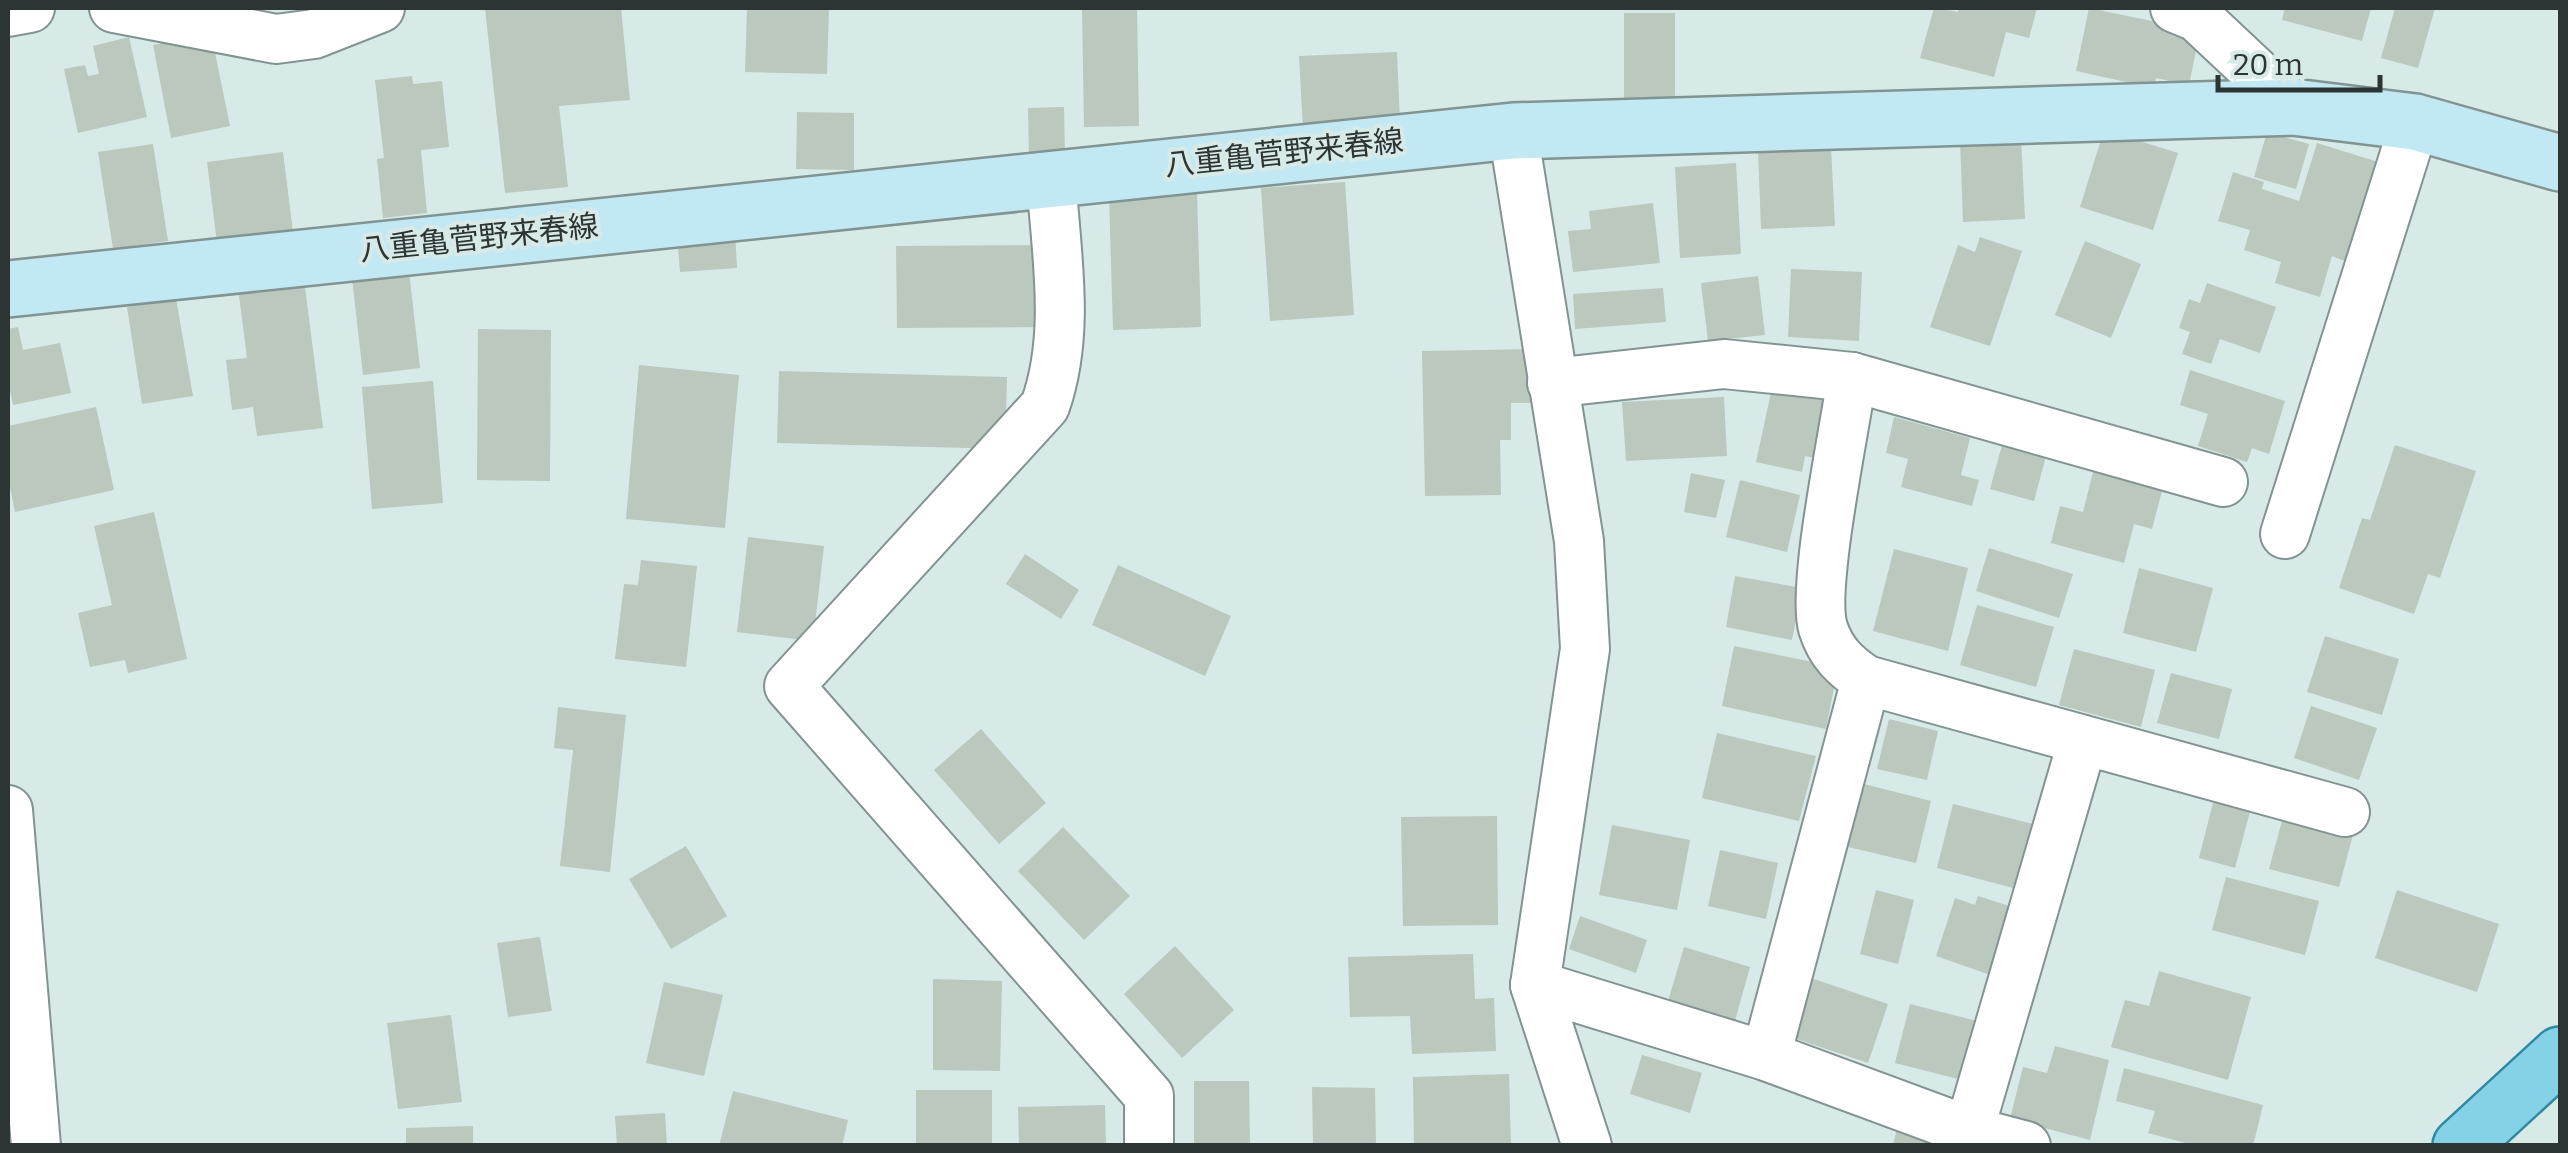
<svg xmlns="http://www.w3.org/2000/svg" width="2568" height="1153" viewBox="0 0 2568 1153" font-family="Bitter,'Noto Sans JP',serif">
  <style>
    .building { fill: #bac8bd }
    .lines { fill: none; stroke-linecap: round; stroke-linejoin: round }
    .minor-casing { stroke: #829492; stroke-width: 52 }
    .secondary-casing { stroke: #829492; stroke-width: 60 }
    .primary-casing { stroke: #31889f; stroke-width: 60 }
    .minor { stroke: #fff; stroke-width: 48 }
    .secondary { stroke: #c2e8f4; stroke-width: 55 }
    .primary { stroke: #85d2e8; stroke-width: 55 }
    .labels { text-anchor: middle; stroke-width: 8; stroke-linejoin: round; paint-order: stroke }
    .street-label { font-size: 30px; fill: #2d3534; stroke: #d7eae8 }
  </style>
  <rect width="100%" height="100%" fill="#d7eae8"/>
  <g class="building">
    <path d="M485,8H621L630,100L559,106L568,187L505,193Z"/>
    <path d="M747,8H829L827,74L745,72Z"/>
    <path d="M1082,8H1137L1139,126L1084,127Z"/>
    <path d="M1934,8L1958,12L1959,8H2037L2029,38L2006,32L1994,77L1920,58Z"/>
    <path d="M2089,8L2200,31L2189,85L2156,78L2154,88L2076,71Z"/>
    <path d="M2285,8H2371L2362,41L2282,20Z"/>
    <path d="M2395,8H2435L2418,68L2381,58Z"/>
    <path d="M1624,13H1675V100L1624,101Z"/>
    <path d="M211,33L230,126L171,138L153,45Z"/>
    <path d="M129,37L147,117L78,133L64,69L85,65L88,76L99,74L93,46Z"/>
    <path d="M1397,52L1400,123L1303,129L1299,56Z"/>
    <path d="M412,76L413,84L442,81L449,147L421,150L427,213L383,218L377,159L384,158L375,80Z"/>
    <path d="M1064,107L1065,157L1029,158L1028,108Z"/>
    <path d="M797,112L854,113V170L796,169Z"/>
    <path d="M2104,130L2178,153L2153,230L2080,207Z"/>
    <path d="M2267,132L2309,144L2296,189L2254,177Z"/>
    <path d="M2021,137L2025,219L1963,222L1960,139Z"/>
    <path d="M2317,143L2378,162L2347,262L2332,256L2320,297L2275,283L2281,262L2244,250L2250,230L2218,221L2233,172L2264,182L2262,189L2299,201Z"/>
    <path d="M153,144L168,241L113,249L98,152Z"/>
    <path d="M1831,147L1835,226L1761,229L1758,150Z"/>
    <path d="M283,152L294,240L218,251L207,162Z"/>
    <path d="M1736,163L1741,254L1680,258L1675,167Z"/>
    <path d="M1345,182L1354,315L1270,321L1261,188Z"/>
    <path d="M1197,193L1201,327L1113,330L1109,195Z"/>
    <path d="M1653,203L1660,263L1573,272L1568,231L1591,229L1589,211Z"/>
    <path d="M735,231L737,268L680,272L677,236Z"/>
    <path d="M1980,237L2022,251L1990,346L1930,327L1958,245L1975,252Z"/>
    <path d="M2085,241L2141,264L2111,338L2055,315Z"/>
    <path d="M1045,245L1046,327L897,328L896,246Z"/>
    <path d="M1791,269L1862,272L1859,341L1788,337Z"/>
    <path d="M409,271L420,368L363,375L352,278Z"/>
    <path d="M1758,276L1765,335L1708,341L1701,283Z"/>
    <path d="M2207,283L2276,307L2260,353L2220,339L2211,364L2182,354L2190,332L2179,328L2189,299L2200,303Z"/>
    <path d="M305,287L323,428L257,436L253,407L232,410L226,360L247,358L239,295Z"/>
    <path d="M1663,288L1666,322L1575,329L1573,294Z"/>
    <path d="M176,299L193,396L142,404L127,307Z"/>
    <path d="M18,327L23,350L60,343L71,393L13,405L8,380V329Z"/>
    <path d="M478,329L551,330L550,481L477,480Z"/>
    <path d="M1538,349L1539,403H1511V440H1500L1501,495L1425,496L1422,351Z"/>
    <path d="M639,365L739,375L725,528L626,519Z"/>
    <path d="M2190,370L2285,401L2269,454L2252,448L2247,462L2198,446L2208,414L2180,405Z"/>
    <path d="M779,371L1007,377L1005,449L777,443Z"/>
    <path d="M433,381L443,503L372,509L362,387Z"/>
    <path d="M1772,388L1836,402L1824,460L1805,456L1802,472L1756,462Z"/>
    <path d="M1724,397L1727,456L1626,461L1622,402Z"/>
    <path d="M96,407L114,490L15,512L8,477V426Z"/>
    <path d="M1894,417L1970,438L1961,475L1979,480L1972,506L1901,487L1908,459L1886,453Z"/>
    <path d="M2002,445L2046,456L2034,501L1990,489Z"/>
    <path d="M2395,445L2476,471L2440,578L2428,574L2414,614L2339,588L2362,518L2370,520Z"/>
    <path d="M2094,468L2163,487L2152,529L2134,524L2124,563L2051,543L2060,506L2083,512Z"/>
    <path d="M1691,473L1725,480L1716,518L1684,512Z"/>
    <path d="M1740,480L1800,495L1787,552L1726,537Z"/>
    <path d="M154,512L187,659L128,673L125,660L90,667L78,613L112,605L94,526Z"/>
    <path d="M748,537L824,546L813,641L737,632Z"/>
    <path d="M1989,548L2073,574L2059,618L1976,591Z"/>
    <path d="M1894,549L1968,568L1948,651L1873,631Z"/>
    <path d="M1025,554L1079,590L1061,619L1006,584Z"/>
    <path d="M641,560L697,566L686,667L615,659L624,584L638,585Z"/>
    <path d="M1118,565L1231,616L1205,676L1092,625Z"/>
    <path d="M2139,568L2213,588L2196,652L2123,633Z"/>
    <path d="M1735,576L1802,588L1792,640L1726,627Z"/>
    <path d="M1977,605L2054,627L2036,687L1960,665Z"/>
    <path d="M2325,636L2399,659L2382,715L2307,692Z"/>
    <path d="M1734,646L1838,667L1826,729L1722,706Z"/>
    <path d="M2074,649L2155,670L2141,727L2059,705Z"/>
    <path d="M2171,673L2232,689L2219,739L2157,723Z"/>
    <path d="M2311,706L2377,728L2359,780L2294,758Z"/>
    <path d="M558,707L626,715L610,872L560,866L573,750L554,748Z"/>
    <path d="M1889,719L1938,731L1927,780L1877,769Z"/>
    <path d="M981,729L1046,803L999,844L934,770Z"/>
    <path d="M1717,733L1816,756L1799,821L1702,798Z"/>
    <path d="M1864,784L1931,801L1916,863L1848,847Z"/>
    <path d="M2215,795L2252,804L2235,868L2199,858Z"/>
    <path d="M1953,804L2037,825L2021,890L1937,868Z"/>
    <path d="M1497,816L1498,925L1403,926L1401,817Z"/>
    <path d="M2283,817L2353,835L2339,887L2269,869Z"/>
    <path d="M1612,825L1690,840L1677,910L1599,895Z"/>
    <path d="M1063,827L1130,896L1084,940L1018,871Z"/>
    <path d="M686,846L727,916L671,949L629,879Z"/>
    <path d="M1720,850L1778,863L1766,919L1708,906Z"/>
    <path d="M2226,877L2319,901L2305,955L2212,930Z"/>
    <path d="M1876,890L1914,900L1898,964L1860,954Z"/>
    <path d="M2397,890L2499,924L2477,992L2375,958Z"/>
    <path d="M1978,896L2025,911L2002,979L1936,956L1955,898L1975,905Z"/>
    <path d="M1580,916L1647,940L1636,973L1569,949Z"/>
    <path d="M540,937L552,1011L508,1017L497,943Z"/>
    <path d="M1175,946L1234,1010L1182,1058L1124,994Z"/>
    <path d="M1684,947L1750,967L1731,1035L1664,1015Z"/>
    <path d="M1473,954L1475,999L1494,998L1496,1051L1412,1054L1410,1016L1350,1017L1348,957Z"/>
    <path d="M2159,971L2251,997L2228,1080L2111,1047L2125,1000L2149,1006Z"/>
    <path d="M1805,976L1888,1004L1868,1063L1785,1035Z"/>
    <path d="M933,979L1002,981L1000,1071L933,1070Z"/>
    <path d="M664,982L723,995L704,1076L646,1063Z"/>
    <path d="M1910,1004L1981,1022L1966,1081L1895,1063Z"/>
    <path d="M451,1015L462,1102L398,1109L387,1023Z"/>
    <path d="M2055,1046L2109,1060L2090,1140L2010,1119L2023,1067L2047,1073Z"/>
    <path d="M1642,1055L1702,1073L1690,1113L1630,1094Z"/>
    <path d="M2124,1068L2263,1105L2253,1146H2197L2148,1133L2155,1111L2116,1101Z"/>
    <path d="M1509,1074L1511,1146H1414L1413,1077Z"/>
    <path d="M1194,1081H1249L1250,1146H1194Z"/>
    <path d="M1312,1087L1375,1088L1376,1146H1313Z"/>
    <path d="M916,1090H992V1146L916,1145Z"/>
    <path d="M733,1091L848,1120L842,1146H719Z"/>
    <path d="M1105,1105L1106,1146H1019L1018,1107Z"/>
    <path d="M665,1113L667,1146H617L615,1116Z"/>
    <path d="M1898,1123L1994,1146H1893Z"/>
    <path d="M473,1126V1146H406V1128Z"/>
  </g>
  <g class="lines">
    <defs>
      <g id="minor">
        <path d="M114,8L276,39L314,34L380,8"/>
        <path d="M2175,8L2197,17L2293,107"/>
        <path d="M8,12L30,8"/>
        <path d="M1513,131L1579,541L1585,649L1535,985L1587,1146"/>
        <path d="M1051,177C1056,253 1071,333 1045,406L789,686L1149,1096V1146"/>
        <path d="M1852,377C1845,429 1811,587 1823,628C1831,653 1845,666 1866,680L2345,812"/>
        <path d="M1552,383L1724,364L1852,377L2223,482"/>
        <path d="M2285,534L2415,122"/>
        <path d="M8,810L36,1146"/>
        <path d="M1535,985L1766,1056L1969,1131L2026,1146"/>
        <path d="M1766,1056L1866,680"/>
        <path d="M1969,1131L2083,740"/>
      </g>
      <path id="secondary" d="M8,289L1513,131L2293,107L2415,122L2560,163"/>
      <path id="primary" d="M2461,1146L2560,1055"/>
    </defs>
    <use href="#minor" class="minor-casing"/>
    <use href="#secondary" class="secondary-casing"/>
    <use href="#primary" class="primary-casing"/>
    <use href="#minor" class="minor"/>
    <use href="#secondary" class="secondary"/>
    <use href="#primary" class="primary"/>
  </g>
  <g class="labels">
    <g class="street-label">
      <text transform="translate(1284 153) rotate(-6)" y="10">八重亀菅野来春線</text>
      <text transform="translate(479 238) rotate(-6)" y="10">八重亀菅野来春線</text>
    </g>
  </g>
  <rect width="2568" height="1153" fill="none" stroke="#2d3534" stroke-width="20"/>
  <path d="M2218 75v15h162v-15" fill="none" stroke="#2d3534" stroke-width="5"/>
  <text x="2233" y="75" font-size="30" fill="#2d3534" stroke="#d7eae8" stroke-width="8" paint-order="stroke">20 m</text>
</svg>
